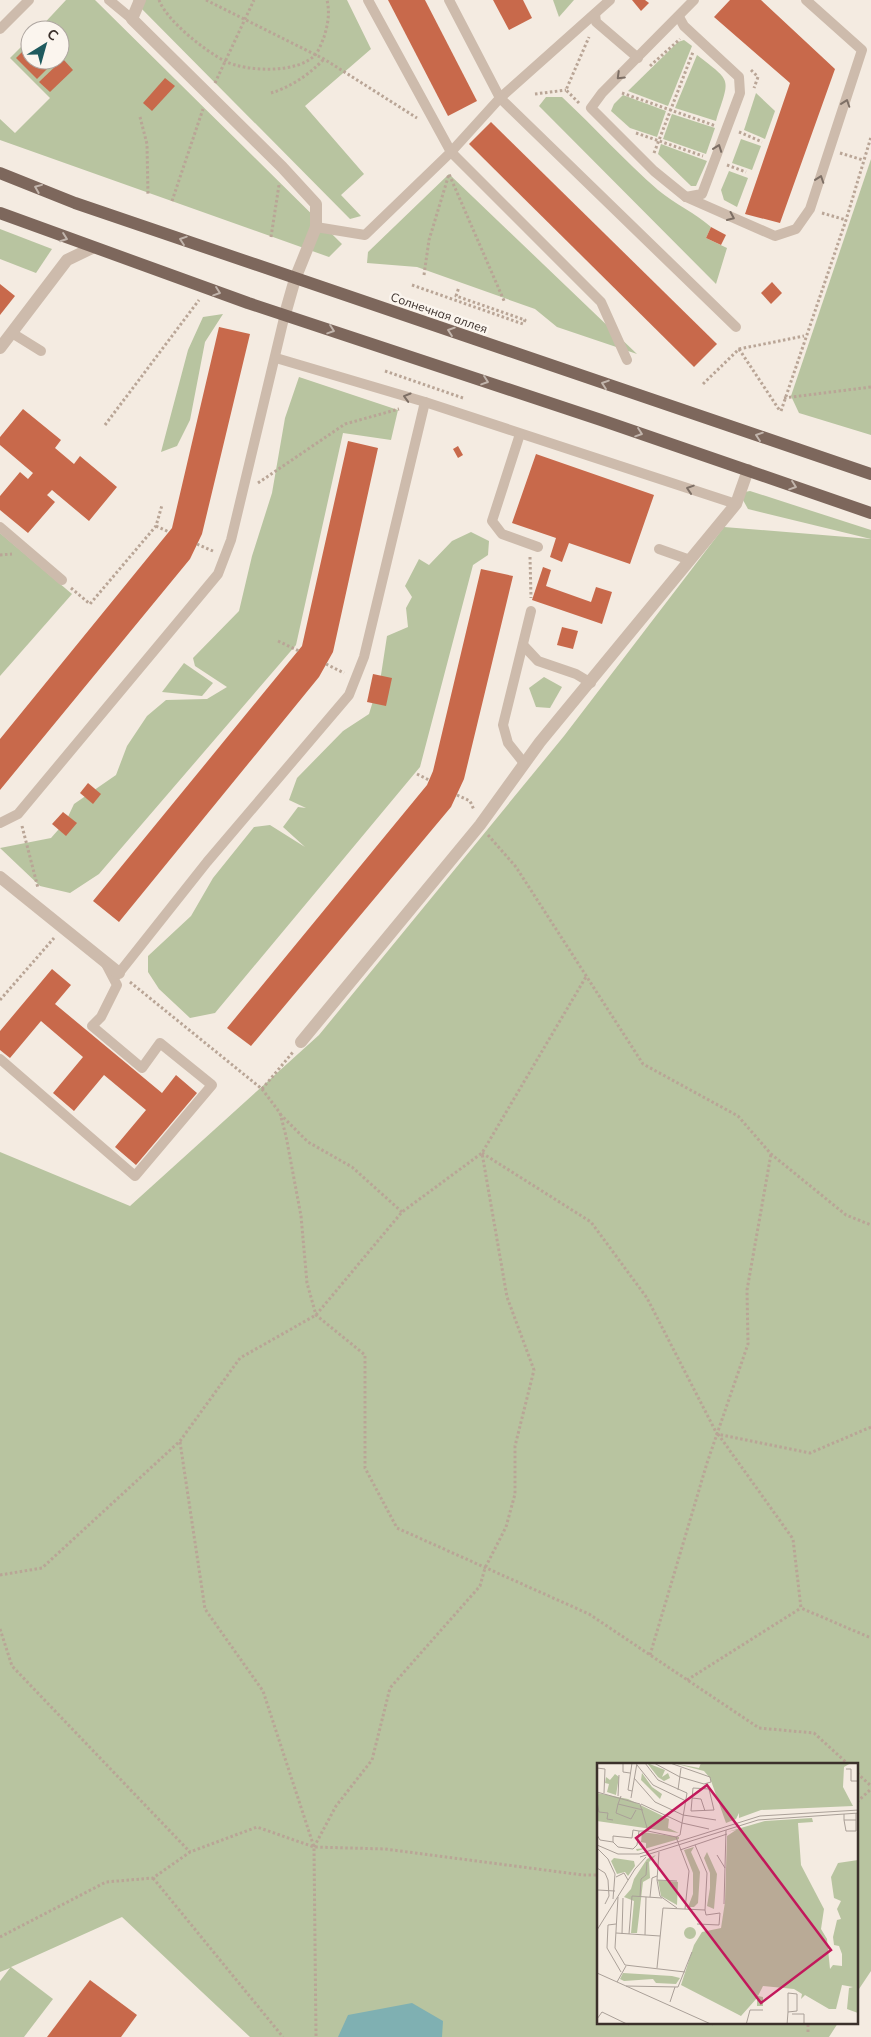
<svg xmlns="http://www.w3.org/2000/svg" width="871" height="2037" viewBox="0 0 871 2037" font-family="Mulish,sans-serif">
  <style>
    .green { fill: #b8c4a0 }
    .water { fill: #7fb0b2 }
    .building { fill: #c8694b }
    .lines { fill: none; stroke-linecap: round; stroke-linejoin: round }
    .path { stroke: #b9a596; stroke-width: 3; stroke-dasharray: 2.5 2.5; stroke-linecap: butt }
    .service { stroke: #cdbbac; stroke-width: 10 }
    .minor { stroke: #cdbbac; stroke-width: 12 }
    .primary { stroke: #7d675c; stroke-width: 12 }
    .oneway { stroke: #7d6f65 }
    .oneway2 { stroke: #c2b5ac }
    .labels { text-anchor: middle; stroke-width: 5; stroke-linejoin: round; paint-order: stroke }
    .street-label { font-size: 12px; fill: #3b302b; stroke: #fbf5ee }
    .inset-road { fill: none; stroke: #aaa098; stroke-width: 1 }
    .view { fill: #c2185b; fill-opacity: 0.15; stroke: #c2185b; stroke-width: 2.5 }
    .inset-edge { fill: none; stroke: #3b302b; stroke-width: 2.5 }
  </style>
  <rect width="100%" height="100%" fill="#f4ebe1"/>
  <g class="green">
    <path d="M66,0H95L342,244L329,257L0,140V119L15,133L50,98L10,58L30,38V60H60V30H38Z"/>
    <path d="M133,0H347L371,49L305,106L364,174L341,195L361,216L350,219Z"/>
    <path d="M553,0H574L559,17Z"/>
    <path d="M684,40L692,46L668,106L628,91L678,42Z"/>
    <path d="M697,55C733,83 730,77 716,121L675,108Z"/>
    <path d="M756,93L775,111L765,139L744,130Z"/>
    <path d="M623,95L666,111L657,137L630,128L611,111L614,104Z"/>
    <path d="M546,97H562C594,127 625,161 658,190C675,204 695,213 711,227L706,238L727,248L716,284L539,106Z"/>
    <path d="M672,114L715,128L706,154L663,139Z"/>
    <path d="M741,139L761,146L752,170L732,163Z"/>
    <path d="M661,144L707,161L696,186H691L658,154Z"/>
    <path d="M871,159V435L799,413L791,396Z"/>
    <path d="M729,171L748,178L737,207L724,200L721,190Z"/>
    <path d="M449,174L637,354L557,327L535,309L417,267L367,263L368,252Z"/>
    <path d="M0,229L52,249L36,273L0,259Z"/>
    <path d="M223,314L205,342L190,420L177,446L161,452L188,350L203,317Z"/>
    <path d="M299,377L398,410L391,440L343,433L296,645L99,874L70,893L40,886L0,848L51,838L66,821L74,804L116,775L127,746L147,716L166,700L207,699L227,687L195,666L193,658L239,611L252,556L272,493L285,418Z"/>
    <path d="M750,491L871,530V539L748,509L739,493Z"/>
    <path d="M724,527L871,539V1971L857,1992V1764H598V2023H838L829,2037H250L122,1917L11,1967L53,1999L24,2037H0V1981L10,1968L0,1972V1152L130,1206L319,1035L564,736Z"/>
    <path d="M471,532L489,541L488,555L473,565L420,767L215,1013L190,1018L159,989L148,972V956L191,916L213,878L254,827L270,825L305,847L283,827L298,807L306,808L289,800L297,778L343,731L369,714L381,675L387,636L408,627L406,608L412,597L405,586L419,559L429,565L452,541Z"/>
    <path d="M0,533L72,594L0,676Z"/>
    <path d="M184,663L213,683L202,696L162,692Z"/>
    <path d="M544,677L562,687L550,708L536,707L529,688Z"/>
  </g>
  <path class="water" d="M412,2003L443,2021L442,2037H338L348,2015Z"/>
  <g class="building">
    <path d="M388,0H425L477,101L448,116Z"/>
    <path d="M493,0H523L532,18L509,30Z"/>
    <path d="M632,0H645L649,3L641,11Z"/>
    <path d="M730,0H761L835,69L780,223L745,214L790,83L714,17Z"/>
    <path d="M30,44V60H56L37,79L16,58Z"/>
    <path d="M63,59L73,70L50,92L39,82Z"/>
    <path d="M165,78L175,86L152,111L143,103Z"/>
    <path d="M491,122L717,344L694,367L469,144Z"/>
    <path d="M711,227L726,235L721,245L706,238Z"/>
    <path d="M772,282L782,293L771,304L761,293Z"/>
    <path d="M0,284L15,296L0,315Z"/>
    <path d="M219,327L250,334L202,534L190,559L0,790V739L172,528Z"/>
    <path d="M23,409L61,440L55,448L74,464L80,456L117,487L89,521L52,490L47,495L55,502L28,533L0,510V496L20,472L28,479L33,473L0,445V437Z"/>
    <path d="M348,441L378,448L333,652L319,677L119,922L93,901L302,646Z"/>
    <path d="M458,446L463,455L458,458L453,449Z"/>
    <path d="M536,454L654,495L630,564L569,543L562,562L550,557L556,538L512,523Z"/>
    <path d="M543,567L551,570L546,586L591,602L596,587L612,592L602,624L532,600Z"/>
    <path d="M481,569L513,576L464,779L451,807L251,1046L227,1028L427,785L433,771Z"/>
    <path d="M562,627L578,631L573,649L557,645Z"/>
    <path d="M373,674L392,678L386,706L367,702Z"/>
    <path d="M88,783L101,794L93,804L80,793Z"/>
    <path d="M63,812L77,823L66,836L52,824Z"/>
    <path d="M52,969L71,985L55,1004L162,1093L176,1075L197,1093L136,1165L115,1147L146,1110L104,1075L74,1111L53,1093L83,1057L41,1021L10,1058L0,1050V1031Z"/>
    <path d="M90,1980L137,2015L121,2037H47Z"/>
  </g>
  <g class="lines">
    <g class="path">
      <path d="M159,0C167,21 205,51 225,61C246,72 299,74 316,54C319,50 322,42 324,37C328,24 330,13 327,0"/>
      <path d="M206,0L324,59L417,118"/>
      <path d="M650,66L680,39"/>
      <path d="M751,70L758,77L754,88"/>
      <path d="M215,83L254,0"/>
      <path d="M271,93C288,88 308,76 324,59"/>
      <path d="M622,93L716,126"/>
      <path d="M535,94L566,90"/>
      <path d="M579,103L566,90L589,37"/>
      <path d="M140,117L147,144L148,196"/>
      <path d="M739,132L762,142"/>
      <path d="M636,133L703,156"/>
      <path d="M654,153L693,52"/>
      <path d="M840,153L863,160"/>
      <path d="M727,165L746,172"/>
      <path d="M172,201L203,109"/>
      <path d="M822,213L846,220"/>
      <path d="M271,237L279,185"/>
      <path d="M424,275L429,240L449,174L505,303"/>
      <path d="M412,285L523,324L525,320L456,296L459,287"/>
      <path d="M739,349L780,411"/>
      <path d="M385,371L463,398"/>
      <path d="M703,384L739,349L804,336"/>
      <path d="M784,398L871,387"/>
      <path d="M781,411L846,220L871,137"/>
      <path d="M105,425L199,300"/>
      <path d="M258,483L345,424L399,409"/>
      <path d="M156,526L169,532"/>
      <path d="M197,544L213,551"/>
      <path d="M0,555L12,554"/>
      <path d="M530,557L531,598"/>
      <path d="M71,588L90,604L156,526L162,505"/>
      <path d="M278,641L299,651"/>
      <path d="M326,664L344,673"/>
      <path d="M417,774L429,780"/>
      <path d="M457,795L470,801L474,810"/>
      <path d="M22,826L38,888"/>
      <path d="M488,835L516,867L643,1064L738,1116L771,1154L846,1215L871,1225"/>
      <path d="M130,982L262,1089L293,1052"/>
      <path d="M0,1000L54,938"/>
      <path d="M262,1089L280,1113L286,1136L301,1216L307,1283L316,1315L365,1355V1468L397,1528L589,1614L759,1728L814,1733L848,1764"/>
      <path d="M280,1114L308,1142L352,1167L402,1212"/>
      <path d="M482,1153L591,1222L647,1298L717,1434L810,1453L871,1427"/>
      <path d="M718,1434L793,1539L801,1608L871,1638"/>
      <path d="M180,1442L205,1609L263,1691L314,1847L316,2037"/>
      <path d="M0,1575L42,1568L180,1441L240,1358L316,1315L402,1212L482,1153L587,975"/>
      <path d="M0,1629L12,1666L190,1852"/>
      <path d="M650,1655L707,1463L748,1344L747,1290L771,1154"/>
      <path d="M687,1680L801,1608"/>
      <path d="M857,1773L871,1786"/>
      <path d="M857,1802L871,1789"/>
      <path d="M314,1847L336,1806L372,1760L390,1688L480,1586L485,1568L506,1527L515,1494V1446L534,1370L507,1297L482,1153"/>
      <path d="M153,1878L283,2037"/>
      <path d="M0,1937L106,1882L153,1878L190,1852L257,1827L314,1847L385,1849L583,1875H598"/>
      <path d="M808,2032V2023"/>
    </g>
    <g class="service">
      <path d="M109,0L132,19"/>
      <path d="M368,0L451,152L601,302L627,360"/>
      <path d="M449,0L500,98L736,327"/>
      <path d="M694,0L602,93L591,108L654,171L686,197L775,236L796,229L810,209L862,50L806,0"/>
      <path d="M595,14L596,22L638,58"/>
      <path d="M679,17L684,26L739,77L740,93L702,194L686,197"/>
      <path d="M0,29L29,0"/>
      <path d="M316,227L365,235L451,152L500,98L610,0"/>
      <path d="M12,333L41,351"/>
      <path d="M276,358L425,402L736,504"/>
      <path d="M520,434L492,521L502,534L538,547"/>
      <path d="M0,527L62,580"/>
      <path d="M659,549L690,560"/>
      <path d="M523,645L538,661L576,674L591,683"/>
      <path d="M524,763L508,743L503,725L531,611"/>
      <path d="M0,823L18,814L218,574L231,540L285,314"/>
      <path d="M119,973L207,862L349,695L364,657L425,402"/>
      <path d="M0,1059L135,1176L212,1085L160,1043L142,1068L92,1026L101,1017L117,985L106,964"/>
    </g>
    <g class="minor">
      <path d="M140,0L132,19L282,167L316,204V227L295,279L285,314"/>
      <path d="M0,348L67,260L92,248"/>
      <path d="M0,877L119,973"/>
      <path d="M301,1042L480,825L540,742L736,504L748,470"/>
    </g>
    <g class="primary">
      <path d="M0,173L75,203L871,474"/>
      <path d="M0,213L248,303L601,420L871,513"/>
    </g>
  </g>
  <defs><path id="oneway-chevron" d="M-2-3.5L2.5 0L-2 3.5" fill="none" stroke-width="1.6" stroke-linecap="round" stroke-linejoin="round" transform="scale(1.25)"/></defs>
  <g class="oneway">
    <use href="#oneway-chevron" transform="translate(620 76) rotate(136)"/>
    <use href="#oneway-chevron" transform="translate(846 103) rotate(-71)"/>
    <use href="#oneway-chevron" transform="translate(718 148) rotate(-70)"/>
    <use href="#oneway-chevron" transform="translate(820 179) rotate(-71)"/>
    <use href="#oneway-chevron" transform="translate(731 217) rotate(24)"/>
    <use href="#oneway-chevron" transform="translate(407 397) rotate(-164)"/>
    <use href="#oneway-chevron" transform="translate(690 489) rotate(-162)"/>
  </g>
  <g class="oneway2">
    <use href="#oneway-chevron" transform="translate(38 188) rotate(-158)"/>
    <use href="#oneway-chevron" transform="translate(64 238) rotate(20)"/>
    <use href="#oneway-chevron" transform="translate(183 240) rotate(-161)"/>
    <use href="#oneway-chevron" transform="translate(217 292) rotate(19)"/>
    <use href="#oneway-chevron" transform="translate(331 330) rotate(19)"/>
    <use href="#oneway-chevron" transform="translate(451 331) rotate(-161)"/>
    <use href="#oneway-chevron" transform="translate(485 381) rotate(19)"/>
    <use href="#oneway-chevron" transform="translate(605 384) rotate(-161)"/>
    <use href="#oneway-chevron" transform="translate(639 433) rotate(19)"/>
    <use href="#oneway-chevron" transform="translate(759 436) rotate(-161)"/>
    <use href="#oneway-chevron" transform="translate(793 486) rotate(19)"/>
  </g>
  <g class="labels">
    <g class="street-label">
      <text transform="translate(439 313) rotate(19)" y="4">Солнечная аллея</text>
    </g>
  </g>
  <g transform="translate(597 1763)">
    <rect width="261" height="261" fill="#f4ebe1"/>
    <path d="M50,0L68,7L65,14L71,10L73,15L67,18L61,14ZM76,0L102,5L104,0H254L247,4L246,24L256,43L164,47L142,55V50L139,56L129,60L113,15L107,8ZM45,10L55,24L65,31L63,36L44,17ZM18,11L22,14L19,32L10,29L12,21L8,20L9,14L13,17ZM0,30L31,36L72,56L71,65L82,70L0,58ZM215,55L216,59L201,60L204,102L227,146L224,166L230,176L233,206L236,202L245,203V191L242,183L237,182L236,174L240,157L244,156L240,146L244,138L237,135L234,114L241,100L261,97V250L250,246L252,225L256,224L245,222L239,246H232L208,232L204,236L205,231L197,226L166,223L161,233L166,234V243H160V235L144,253L84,222L97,182L105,169L124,165L128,139L130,73L139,67L130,69L168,58ZM45,69L82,74V76L40,88L39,86L49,85V80L44,79ZM97,84L94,89L103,109L101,140L97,144H91L96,131V110L87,87ZM110,89L120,111L117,146L110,143L113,125V110L107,95ZM59,92L52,99L53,115L46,119L40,170H34L37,138L27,134L34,126L37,116L50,96ZM17,95L37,98L38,103L31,113L28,109L20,111L14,98ZM61,117L81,119L80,142L64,133ZM87 170a6 6 0 1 1 12 0a6 6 0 1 1-12 0ZM26,210L75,213L83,215L79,221L59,220L56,216L27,218L23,216Z" fill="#b8c4a0"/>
    <path class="inset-road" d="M26,0V9L33,10M48,0L61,17L90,30L83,72L79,74M57,0L83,14L107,21L114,19L113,14L73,0M40,2L56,22L89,38M0,5L8,6L7,30M249,6H254V18H262M37,15L58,39L86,52L119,57M96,25L112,26L117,47L94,48ZM81,27L84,5M35,28L31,27L35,0M0,29L43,41L51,68L79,74M21,33L22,12M24,33L21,41L46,47M34,35L40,0M95,35L104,36L108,48M0,39L2,49L11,50L10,56L16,57M21,41L19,50L34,56L39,47M44,41L85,60L112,66M247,51V57H259V50M247,57L249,68H259V57M42,68L36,67L35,75L16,73V79L21,84L36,86L40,82L42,68H51M0,72L3,77L16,79M79,74L92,108L88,146M0,82L21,91H42L163,53L262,47M1,86L11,96L18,111L16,136M83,87L130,71M62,89L60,117L63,133L80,145M120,92L128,105M43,94L161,57L262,50M0,105L8,110L11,117L12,133L8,141M19,114L27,110L31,117M0,117V136M60,117L80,118M1,127L18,128M21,134L18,185L28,202L88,209M43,134L44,116L49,112L50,99M53,134L55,115L60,113M127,141L129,67M19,161L11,162L10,185L24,209M100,161L122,162L123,150L109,152L108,147M0,167L38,106L49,94M19,170L63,173M25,171L26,135M32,171L35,133L65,135M48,172L49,134M60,205L66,145L108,147L110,110L98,82M0,210L116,262M20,219L29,203M29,223L81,224L95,189M73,239L78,224M195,251H207V262M0,256L5,249L32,262M149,262L153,247H166M190,262L191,249L200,248V231L191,230V249"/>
    <path class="view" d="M110,22L234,187L164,240L39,75Z"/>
    <rect width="261" height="261" class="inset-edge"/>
  </g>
  <g transform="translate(45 45) rotate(37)"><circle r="24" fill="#fbf5ee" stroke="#aea6a0"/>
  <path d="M0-4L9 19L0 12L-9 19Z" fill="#1f5a5e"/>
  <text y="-8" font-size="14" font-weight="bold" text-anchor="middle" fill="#3b302b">С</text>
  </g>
</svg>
